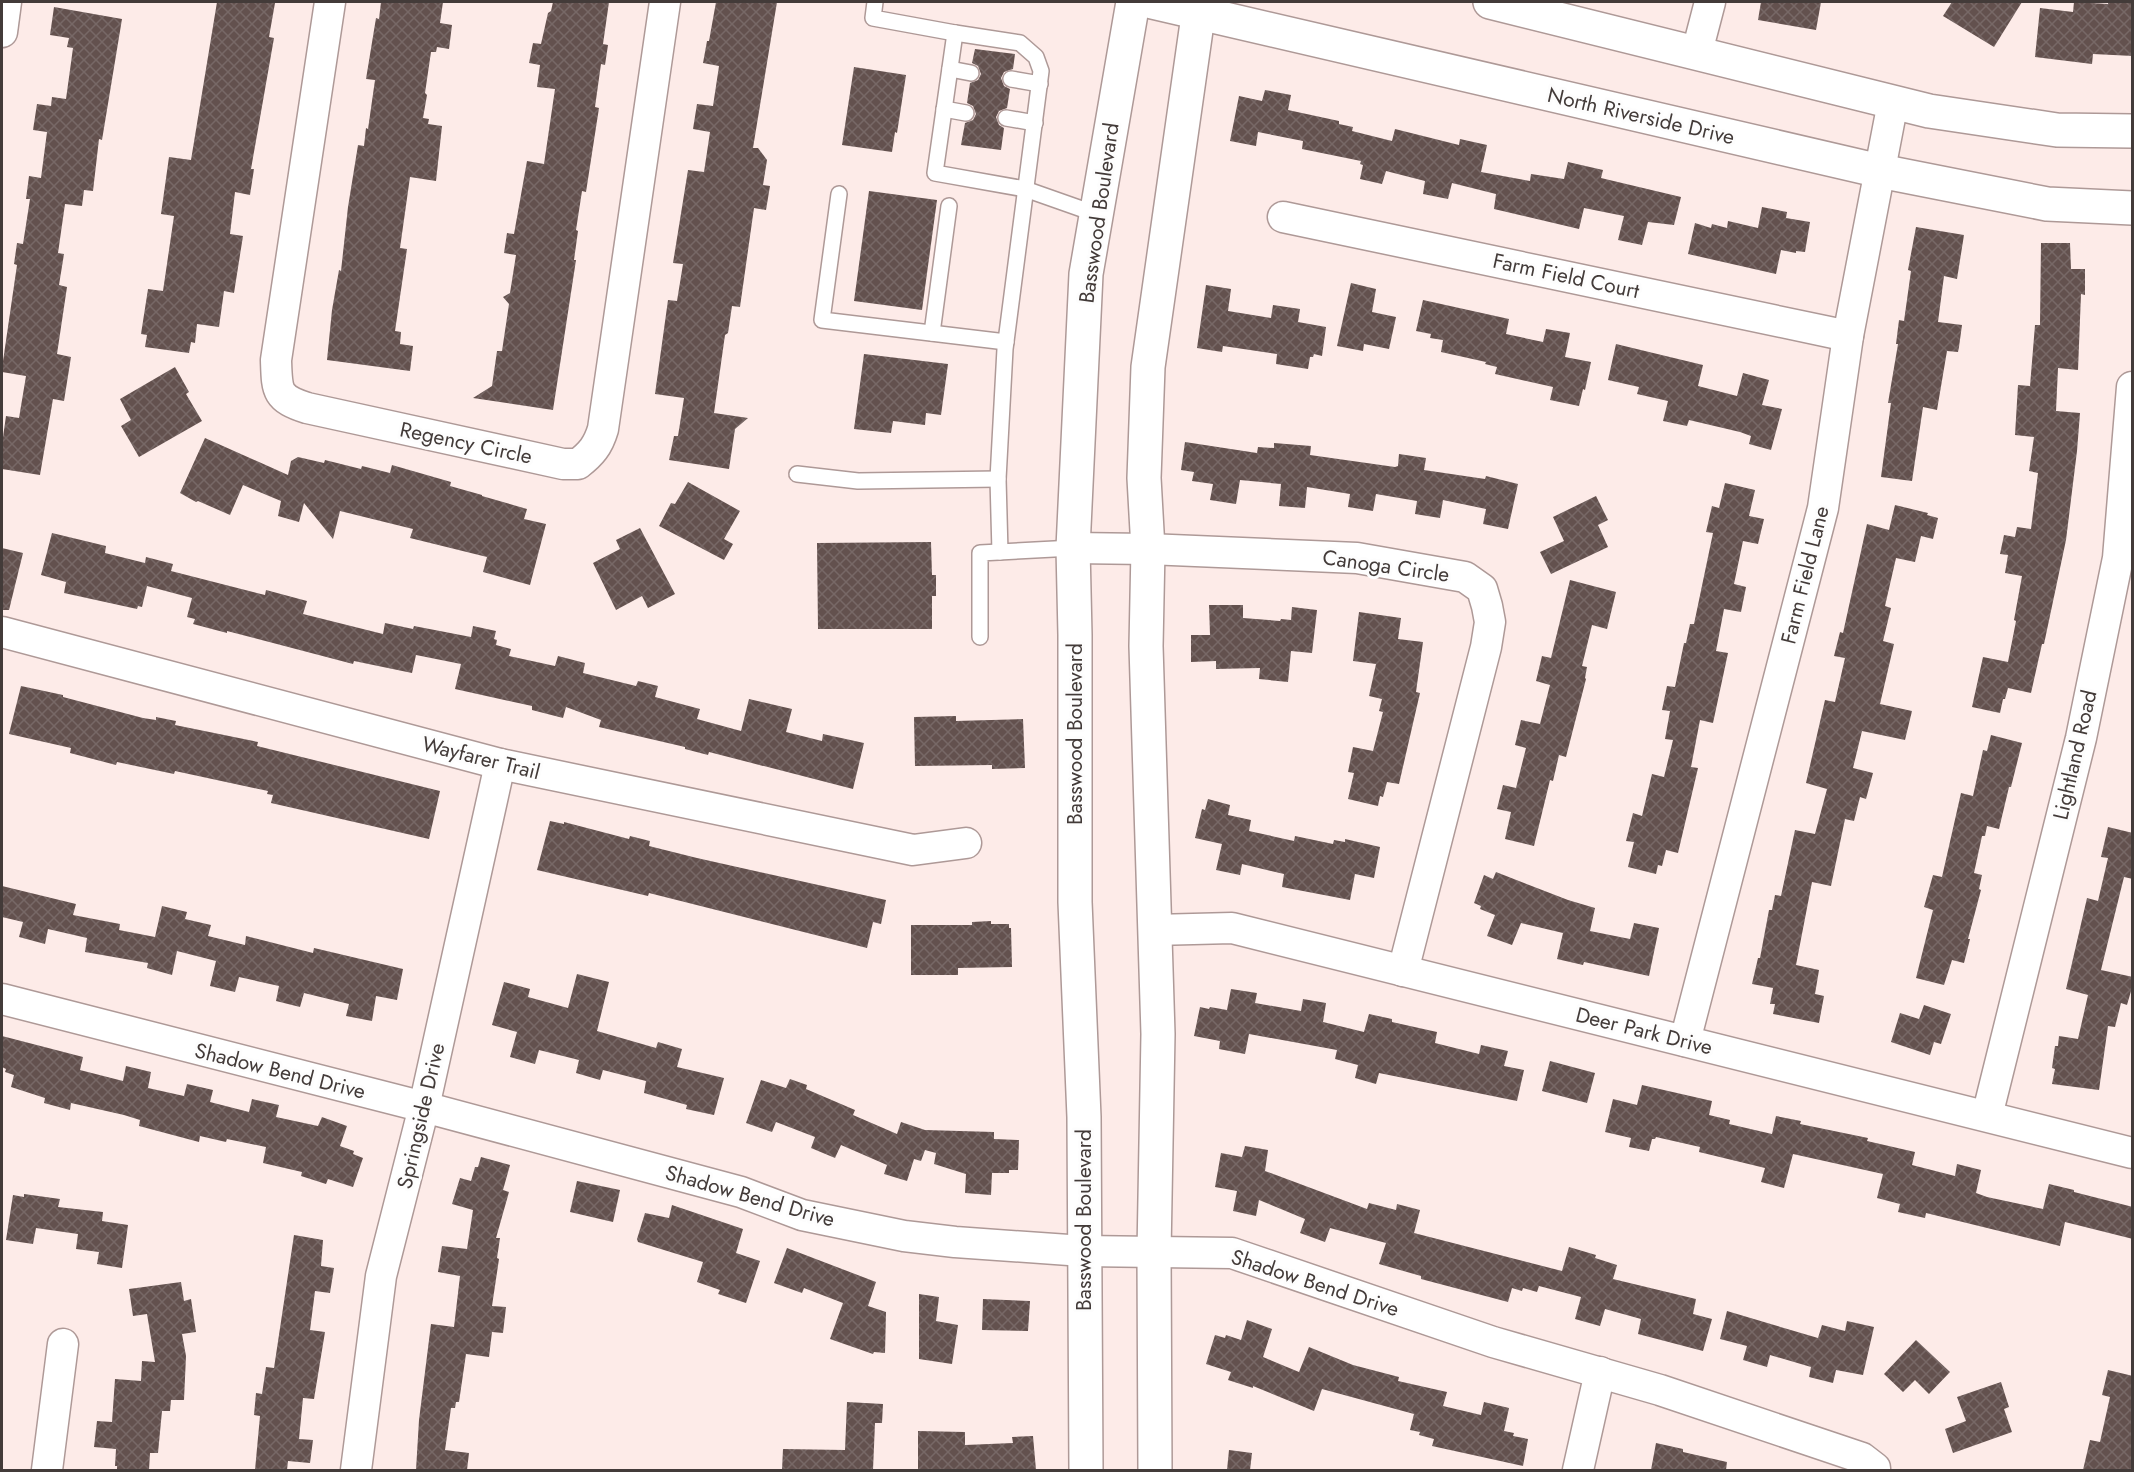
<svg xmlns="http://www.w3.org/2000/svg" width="2134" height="1472" viewBox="0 0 2134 1472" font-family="Jost,sans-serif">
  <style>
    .building { fill: url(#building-cross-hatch) }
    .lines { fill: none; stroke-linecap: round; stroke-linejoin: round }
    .lane-casing { stroke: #ae9997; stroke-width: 18 }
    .street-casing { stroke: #ae9997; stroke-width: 33 }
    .secondary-casing { stroke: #ae9997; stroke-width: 36 }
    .lane { stroke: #fff; stroke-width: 15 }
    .street { stroke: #fff; stroke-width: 30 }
    .secondary { stroke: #fff; stroke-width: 33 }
    .labels { text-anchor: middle; stroke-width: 6; stroke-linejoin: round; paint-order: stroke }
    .street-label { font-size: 21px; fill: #433b39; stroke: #fdfdfd }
  </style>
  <defs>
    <pattern id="building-cross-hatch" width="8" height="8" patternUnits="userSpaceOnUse" patternTransform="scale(1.5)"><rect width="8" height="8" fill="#63514e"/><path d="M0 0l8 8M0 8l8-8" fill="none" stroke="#776866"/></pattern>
  </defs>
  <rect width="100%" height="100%" fill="#fdebe8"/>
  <g class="building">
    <path d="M217,2H273L275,3L269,37L274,38L251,169H254L250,195L235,192L230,234L243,236L234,293L224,291L219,327L197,324L195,343L191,342L189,353L145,347L147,335L141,334L148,289L163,291L174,216L161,214L169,157L191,160Z"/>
    <path d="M381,2H443L440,23L452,25L449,49L437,47L436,52H431L425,93L427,95L423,118L429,119L428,124L442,126L436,181L410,177L400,248L407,249L395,331L401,332L400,344L413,346L410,371L327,360L332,310L339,270L341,271L348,207L358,145L364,146L366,128L368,129L375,80L366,79L376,18L379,19Z"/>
    <path d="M553,2H609L603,44L608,45L605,65L601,64L595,107L599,108L586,192L582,191L576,230L578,231L574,260H576L553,410L473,398L492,386L497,351H502L509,304L503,297L510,293L516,255L504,253L507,233L514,234L527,161L544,164L555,89L537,87L540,65L529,63L533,43L541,44L548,13L551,11Z"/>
    <path d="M716,2H777L753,148H758L767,160L763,185L770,186L766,210L754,208L740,307L732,306L728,333L725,335L714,413L748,418L735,429L729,469L669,460L674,436H678L684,398L655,394L668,300L677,301L683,264L673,263L688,170L704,172L710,132L693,129L697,104L713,106L719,66L703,63L707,41H709Z"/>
    <path d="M1761,2H1821L1816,30L1758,20Z"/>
    <path d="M1952,2H2022L1994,47L1943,16Z"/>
    <path d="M2074,2L2108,4V2H2133V56L2093,54L2092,64L2035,57L2040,8L2073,12Z"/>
    <path d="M54,7L122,19L102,140L99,139L93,191L84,190L82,206L65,204L58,253L64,254L59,285L67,287L57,354L71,357L64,401L53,399L40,475L2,469V444L6,416L19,418L26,376L2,372V368L17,265L14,264L17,243L23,244L30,199H26L29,176L41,178L47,132L33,130L37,104L51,106L52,97L66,99L73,48L67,47L69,38L50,35Z"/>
    <path d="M975,49L1015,54L1013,69L1004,72L1001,78L1004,86L1010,89L1007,108L999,111L996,117L999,125L1004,128L1001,150L961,145L965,123L973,120L976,114L973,106L967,103L970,83L978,80L981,74L978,66L972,63Z"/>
    <path d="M854,67L906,75L897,133L895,132L892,152L842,145Z"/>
    <path d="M1265,90L1291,95L1288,110L1339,121V124L1353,127L1352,131L1392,141L1395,129L1459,145L1460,139L1487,145L1481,172L1530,181L1531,174L1564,179L1568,162L1603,170L1601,178L1681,197L1674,225L1648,222L1642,245L1618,240L1624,216L1584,208L1579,229L1494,209L1496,194L1452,183L1448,199L1423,194L1425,181L1386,171L1382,184L1360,179L1363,165L1360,164L1361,161L1302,149L1303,141L1258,132L1256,146L1230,141L1239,96L1262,101Z"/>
    <path d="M869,191L937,200L922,310L854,301Z"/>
    <path d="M1762,207L1787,212L1786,218L1810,222L1805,252L1796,251V253L1781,250L1776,274L1688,254L1695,223L1711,228L1712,224L1727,228L1728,221L1758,228Z"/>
    <path d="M1916,227L1964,235L1957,279L1944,276L1938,322L1962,325L1959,347L1958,352L1947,351L1937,410L1923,407L1912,481L1881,477L1891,403H1888L1898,344H1896L1899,320L1904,321L1911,271L1908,270Z"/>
    <path d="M2041,243H2070L2071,269H2085V295L2081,294L2078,370L2058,368L2056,411L2080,413L2077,451L2066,540L2044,644H2042L2031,693L2008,688L2005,699H2003L2000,713L1972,707L1983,657L2008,662L2016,621L2014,620L2022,576L2005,573L2008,555L2000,554L2004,535L2015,537L2017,527L2031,529L2038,473L2029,471L2034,437L2015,435L2018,385L2030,386L2035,325H2040Z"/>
    <path d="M1351,283L1376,289L1372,312L1396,317L1389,349L1364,344L1363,351L1337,346Z"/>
    <path d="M1206,285L1231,289L1228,311L1271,318L1273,305L1300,309L1298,322L1326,327L1322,356L1314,354L1313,357H1310L1308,369L1276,364L1277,354L1223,346L1222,352L1197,348Z"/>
    <path d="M1423,300L1509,319L1506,334L1543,342L1546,329L1570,333L1565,357L1591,362L1585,390L1583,389L1579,406L1550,400L1553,387L1495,374L1497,367L1485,364L1486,362L1441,352L1443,340L1430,338L1431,334L1416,331Z"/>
    <path d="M1616,344L1703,365L1698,386L1737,396L1743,373L1769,380L1762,405L1782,409L1771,450L1749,444L1751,436L1740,432L1689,420L1687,426L1663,421L1668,401L1637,394L1639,387L1608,380Z"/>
    <path d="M864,354L948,364L941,415L926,413L925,425L893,421L891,433L854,429Z"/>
    <path d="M175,367L189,392L186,394L202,421L139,457L121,426L131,420L120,399Z"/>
    <path d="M205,438L288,475L291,461L298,457L324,463L325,460L361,469L362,466L390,473L392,465L451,482L450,486L482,495V496L527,509L524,519L546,524L530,585L483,572L487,557L410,538L413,529L340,511L333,539L304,503L299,522L278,516L281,501L243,485L230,515L198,501L196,502L180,493Z"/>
    <path d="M1185,442L1257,453L1258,447L1274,448V443L1311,446L1310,455L1395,467L1398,466L1399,454L1426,458L1424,470L1485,479L1486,476L1518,484L1508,529L1483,524L1486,509L1443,500L1440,518L1415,514L1417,501L1376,494L1373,511L1348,507L1350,494L1307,487L1305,508L1279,506L1281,484L1240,480L1236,504L1210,500L1213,484L1192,481L1194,472L1181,470Z"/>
    <path d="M688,482L740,511L724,539L733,544L724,560L659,526L671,503L675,504Z"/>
    <path d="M1725,483L1755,490L1749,516L1764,519L1758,544L1743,541L1734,584L1746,587L1741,612L1724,609L1716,651L1728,653L1713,723L1700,720L1691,767L1698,768L1678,853L1666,850L1662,866L1658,865L1656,874L1628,867L1634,842L1626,841L1633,813L1642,816L1652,774L1664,777L1673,740L1665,739L1670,711L1662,710L1667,686L1675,687L1684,643H1686L1690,624H1694L1713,533L1706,532L1712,506L1719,508Z"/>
    <path d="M1596,496L1608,520L1598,525L1608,547L1551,574L1540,552L1564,541L1553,517Z"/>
    <path d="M1895,505L1928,513L1927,515L1938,518L1933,539L1921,536L1915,562L1896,558L1885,606L1891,608L1883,641L1894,644L1880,704L1912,711L1905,740L1862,731L1853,768L1873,773L1866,799L1860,797L1854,821L1845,819L1831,886L1812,882L1796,965L1819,970L1815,994L1824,996L1819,1023L1773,1014L1775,1004H1770L1773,988L1752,984L1758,958H1760L1769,910H1772L1775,895L1781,896L1795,830L1815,834L1827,789L1806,783L1825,700L1835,702L1845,658L1834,656L1840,632L1843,633L1867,524L1889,530Z"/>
    <path d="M640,528L675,594L648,608L642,596L616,610L593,563L620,549L616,540Z"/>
    <path d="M52,533L106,546L105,553L145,563L146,557L173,564L171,571L265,595L266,590L307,601L303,614L383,634L385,623L413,629L414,626L471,637L473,626L496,631L494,639L497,640L496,645L511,649L509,656L555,666L558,656L585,663L583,673L636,686L638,681L658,686L655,697L700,709L697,719L741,731L749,699L792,709L786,732L822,741L823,734L864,743L853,789L709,752L708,755L685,749V747L599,727L601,720L566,707L563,718L532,710V706L455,689L461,664L416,655L412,673L354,661L353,664L227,631V633L193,624L195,619L187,617L192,598L147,586L142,607L138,606L137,609L64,593L66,582L41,575Z"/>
    <path d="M931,542L932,575H936V596H932V629H818L817,543Z"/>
    <path d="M2,548L23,553L9,610H2Z"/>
    <path d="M1570,580L1616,592L1607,629L1592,625L1582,666L1587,667L1585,678L1586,679L1566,757L1559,755L1553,781L1550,780L1534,846L1505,839L1511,812L1497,809L1503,785L1516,788L1526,748L1515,745L1521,720L1540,724L1550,685L1536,681L1542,656L1551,658Z"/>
    <path d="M1209,605H1243V618L1280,621L1281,619L1291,620L1292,607L1317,610L1312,653L1291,651L1288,682L1259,679L1260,668L1216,669V661L1191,662V635H1210Z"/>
    <path d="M1359,612L1401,618L1398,639L1423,642L1416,692L1420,693L1399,784L1387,782L1383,797L1380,796L1378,806L1348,799L1354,773L1348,772L1353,747L1373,751L1383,712L1379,711L1382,699L1369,696L1376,664L1353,661Z"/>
    <path d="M21,686L63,695V697L143,718L156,720V717L176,721L175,725L258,742L257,746L440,791L429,839L271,803L273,795L267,794L268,791L175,771L174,774L117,762L116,765L70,753L71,748L9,734Z"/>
    <path d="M956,716V721L1023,719L1025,768L992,769V765L915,766L914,717Z"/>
    <path d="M1991,735L2022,743L2011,787H2009L1999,829L1987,826L1985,836H1982L1974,873L1982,875L1979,889L1981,890L1968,939H1970L1964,963L1952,960L1944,985L1916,978L1933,910L1924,907L1933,875L1942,877L1961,793L1973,796L1983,750L1987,751Z"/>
    <path d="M1208,799L1230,805L1228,815L1251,820L1249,831L1294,841L1295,836L1333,844L1334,840L1345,842V839L1380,847L1374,878L1355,874L1350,900L1282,887L1284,874L1242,864L1240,875L1216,870L1222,844L1195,838L1202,809L1205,810Z"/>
    <path d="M550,821L564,824V822L629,839L630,836L650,841L649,846L697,858L886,900L881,924L873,922L867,948L649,893L648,896L537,870Z"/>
    <path d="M2108,827L2133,833V879L2124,877L2101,970L2133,977V984L2127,1005L2121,1003L2115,1027L2108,1026L2099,1090L2052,1084L2055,1069L2052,1068L2055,1046H2058L2059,1036L2078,1039L2088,995L2066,989L2087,898L2098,901L2108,858L2101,857Z"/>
    <path d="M1496,872L1568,900L1595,908L1590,931L1630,939L1634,923L1659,928L1649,976L1584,962L1583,965L1557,959L1563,933L1521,923L1512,945L1487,936L1495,915L1480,909L1481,906L1474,903L1484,875L1493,879Z"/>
    <path d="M2,886L76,904L73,915L120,924L119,930L155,937L162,906L187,912L185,919L211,925L208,936L245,945L246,936L313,953L314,948L403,969L397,1000L376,996L372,1021L346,1016L349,1004L304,993L300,1007L276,1001L279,986L239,977L235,992L210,986L216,961L177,951L172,975L147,968L148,963L85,952L87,938L48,929L45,944L19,937L23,922L2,917Z"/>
    <path d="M991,921V924H1009V928H1011L1012,967L958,968V975H911V925H972V922Z"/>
    <path d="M577,974L609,982L597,1031L656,1048L658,1042L682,1049L677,1067L724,1078L714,1115L686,1109L687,1105L644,1093L646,1081L603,1070L600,1080L576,1073L579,1060L539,1050L535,1064L510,1057L517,1032L492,1025L504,982L530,989L528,997L568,1008Z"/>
    <path d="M1231,989L1257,993L1255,1003L1301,1011L1303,999L1326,1003L1323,1022L1364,1032L1369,1014L1392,1019V1022L1437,1032L1435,1043L1479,1054L1481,1045L1508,1051L1504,1066L1524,1070L1517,1101L1379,1073L1376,1084L1355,1078L1358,1065L1335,1059L1337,1050L1249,1034L1245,1054L1219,1049L1220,1041L1194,1036L1200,1007L1209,1009L1210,1007L1227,1010Z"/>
    <path d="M1924,1005L1951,1014L1941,1044L1934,1042L1930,1055L1891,1042L1900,1013L1919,1019Z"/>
    <path d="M2,1036L83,1057L80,1070L123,1081L126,1066L151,1072L148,1088L184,1096L187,1084L213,1090L210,1102L249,1112L252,1099L279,1105L276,1117L318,1126L322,1117L347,1126L340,1146L354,1151L353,1154L363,1158L353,1187L328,1179L326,1184L301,1176L302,1172L263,1163L266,1147L227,1139L226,1142L200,1136L199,1142L139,1126L140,1120L124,1115L71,1103L70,1110L44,1103L45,1098L11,1087L14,1075L5,1072L6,1069L2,1067Z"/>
    <path d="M1550,1061L1595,1073L1587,1103L1542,1091Z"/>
    <path d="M790,1079L807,1085L806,1089L855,1110L853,1115L897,1134L901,1122L925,1130L994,1132V1139L1019,1140L1018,1170H1009V1173H992L991,1195L965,1193L966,1174L934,1164L936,1153L925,1150L921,1161L914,1159L907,1181L884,1174L887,1165L841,1145L835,1158L811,1148L815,1137L776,1122L772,1132L746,1123L761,1080L786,1088Z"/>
    <path d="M1642,1085L1712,1101L1709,1115L1730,1120L1729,1124L1772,1134L1776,1116L1801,1121L1800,1124L1868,1138L1867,1141L1915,1152L1912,1165L1955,1176L1957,1164L1981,1170L1976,1193L1987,1197L2043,1209L2049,1184L2074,1190V1192L2133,1207V1239L2065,1222L2060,1246L1926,1213L1925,1218L1898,1212L1900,1204L1877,1198L1883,1174L1793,1154L1784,1188L1761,1182L1765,1168L1699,1152L1700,1147L1656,1137L1655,1139H1652L1649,1151L1629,1147L1631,1138L1605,1132L1613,1099L1637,1105Z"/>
    <path d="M1245,1146L1268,1150L1265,1171L1367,1209L1369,1203L1396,1210L1397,1204L1420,1210L1414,1233L1562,1271L1569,1247L1596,1255L1595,1258L1617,1265L1613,1279L1696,1299L1693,1314L1712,1319L1703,1351L1638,1334L1641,1319L1605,1309L1600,1326L1575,1319L1581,1297L1539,1286L1537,1292L1523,1288L1522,1291L1512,1288L1508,1302L1421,1279V1276L1379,1264L1386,1243L1330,1228L1325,1242L1300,1233L1305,1219L1259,1200L1256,1216L1233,1211L1237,1191L1215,1187L1221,1153L1242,1157Z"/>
    <path d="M481,1157L510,1165L503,1190L509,1192L496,1238H500L497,1258L499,1259L492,1306L506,1307L503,1333L492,1332L489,1357L466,1354L459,1402H456L455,1408H451L445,1450L469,1453L467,1470H416L419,1420L431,1324L454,1327L460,1276L438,1272L442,1246L467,1249L473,1210L452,1204L460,1178L471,1181L475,1167H478Z"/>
    <path d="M577,1181L620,1190L613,1222L570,1212Z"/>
    <path d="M24,1194L60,1199L58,1207L103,1212L102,1221L128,1225L122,1268L97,1264L99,1252L76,1249L78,1234L36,1228L33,1244L6,1240L13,1195L24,1197Z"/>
    <path d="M672,1205L743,1229L736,1253L760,1261L746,1303L718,1294L720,1290L697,1282L703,1262L638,1242L637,1239L645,1213L669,1218Z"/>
    <path d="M294,1235L323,1240L321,1266L334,1268L330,1293L315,1291L310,1330L325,1332L314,1399L303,1398L299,1439L313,1440L310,1463L288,1461L287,1470H255L260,1416L254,1415L256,1393L262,1394L266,1367L274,1368Z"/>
    <path d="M787,1248L876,1282L868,1306L886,1312L885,1353L874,1352L873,1354L830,1339L843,1303L804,1288L802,1293L774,1283Z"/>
    <path d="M181,1282L184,1301L191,1299L196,1332L182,1334L186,1356L184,1400H171L170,1411H162L158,1453H150L149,1470H117V1466H115L116,1449L94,1447L97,1421L112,1422L115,1379L141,1381L142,1361L155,1362L147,1314L133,1316L129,1289Z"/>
    <path d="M919,1294L939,1297L936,1321L958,1325L952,1364L919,1359Z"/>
    <path d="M983,1299L1030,1301L1028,1331L982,1330Z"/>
    <path d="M1727,1311L1818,1338L1822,1325L1845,1331L1847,1321L1874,1327L1863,1375L1836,1370L1833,1383L1809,1377L1811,1367L1770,1355L1767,1367L1743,1360L1747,1346L1720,1339Z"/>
    <path d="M1247,1320L1272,1329L1263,1357L1299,1372L1309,1347L1353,1365L1399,1377L1398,1381L1447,1392L1443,1406L1481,1415L1484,1402L1509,1408L1504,1431L1514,1433L1513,1436L1528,1439L1523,1466L1432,1446L1434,1439L1419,1435L1420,1432L1410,1430L1414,1414L1322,1389L1314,1411L1253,1386V1388L1228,1380L1231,1372L1206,1364L1215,1335L1225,1338L1226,1335L1241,1340Z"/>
    <path d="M1916,1340L1950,1372L1929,1394L1915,1380L1903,1392L1884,1374Z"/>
    <path d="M2108,1370L2133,1376V1470H2083L2090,1440L2100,1442L2110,1397L2102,1395Z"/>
    <path d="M2001,1382L2009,1407L2004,1409L2012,1432L1953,1453L1945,1429L1966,1421L1957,1397Z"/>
    <path d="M847,1402L883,1404L882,1423H875L873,1470H782L783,1449L845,1450Z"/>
    <path d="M918,1431L965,1432V1445L1013,1443L1012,1437L1033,1436L1036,1470H918Z"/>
    <path d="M1656,1443L1683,1449V1452L1727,1462L1726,1470H1651Z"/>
    <path d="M1229,1450L1252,1453L1250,1470H1227Z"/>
  </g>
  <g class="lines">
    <defs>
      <g id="lane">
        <path d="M875,2L873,18L955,33L935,173L1025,189L1096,214"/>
        <path d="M955,33L1020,43L1036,57L1041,71L1005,349L998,479L1000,552"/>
        <path d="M950,69L971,73"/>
        <path d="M1011,79L1040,84"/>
        <path d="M944,109L966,113"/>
        <path d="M1006,118L1035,123"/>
        <path d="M839,194L822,320L1006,342"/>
        <path d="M932,333L949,206"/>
        <path d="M797,474L858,481L998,479"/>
        <path d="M980,637V553L1073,548"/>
      </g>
      <g id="street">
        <path d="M330,2L276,360C277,391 276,398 307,408L563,464H578C591,454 598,446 603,429L665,2"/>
        <path d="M2,32L6,2"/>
        <path d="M1697,52L1710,2"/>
        <path d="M1283,217L1848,336"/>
        <path d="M1073,548L1148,549L1357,558L1465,577L1482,589L1487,606L1490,622L1486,647L1403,971"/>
        <path d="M2,632L500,764L913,850L966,843"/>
        <path d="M1154,930L1232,928L2132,1153"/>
        <path d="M2,999L424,1107L741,1192L802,1215L904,1236L955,1242L1083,1251L1232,1253L1493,1342L1660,1390L1862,1458L1875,1468V1470"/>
        <path d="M1685,1041L1823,508L1848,336L1893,102"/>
        <path d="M1987,1116L2081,738L2118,558L2132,387"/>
        <path d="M47,1470L63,1344"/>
        <path d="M356,1470L381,1276L424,1107L500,764"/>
        <path d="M1578,1470L1600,1372"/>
      </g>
      <g id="secondary">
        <path d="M1152,2L1880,171L2047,204L2132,208"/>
        <path d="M1490,2L1929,111L2057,130L2132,131"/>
        <path d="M1086,1470L1084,1117L1075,902V635L1073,548L1086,274L1133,2"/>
        <path d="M1155,1470L1154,1252L1158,1034L1146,646L1148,549L1144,478L1148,367L1200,2"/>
      </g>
    </defs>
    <use href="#lane" class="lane-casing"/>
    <use href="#street" class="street-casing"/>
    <use href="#secondary" class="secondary-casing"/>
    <use href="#lane" class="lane"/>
    <use href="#street" class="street"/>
    <use href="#secondary" class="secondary"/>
  </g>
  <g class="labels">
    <g class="street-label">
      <text transform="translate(1641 116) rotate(13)" y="7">North Riverside Drive</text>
      <text transform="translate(1099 213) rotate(-82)" y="7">Basswood Boulevard</text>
      <text transform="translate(1566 276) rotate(12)" y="7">Farm Field Court</text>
      <text transform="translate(466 443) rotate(12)" y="7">Regency Circle</text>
      <text transform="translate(1386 566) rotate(8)" y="7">Canoga Circle</text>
      <text transform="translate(1805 575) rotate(-76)" y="7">Farm Field Lane</text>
      <text transform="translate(1075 734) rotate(-90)" y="7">Basswood Boulevard</text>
      <text transform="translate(2075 755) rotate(-77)" y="7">Lightland Road</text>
      <text transform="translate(481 758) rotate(14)" y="7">Wayfarer Trail</text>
      <text transform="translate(1644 1031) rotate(14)" y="7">Deer Park Drive</text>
      <text transform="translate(280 1071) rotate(14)" y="7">Shadow Bend Drive</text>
      <text transform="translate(421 1116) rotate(-77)" y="7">Springside Drive</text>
      <text transform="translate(750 1196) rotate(16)" y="7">Shadow Bend Drive</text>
      <text transform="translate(1084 1220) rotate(-90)" y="7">Basswood Boulevard</text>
      <text transform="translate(1315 1283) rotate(18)" y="7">Shadow Bend Drive</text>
    </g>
  </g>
  <rect width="2134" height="1472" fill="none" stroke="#433b39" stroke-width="6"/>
</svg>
